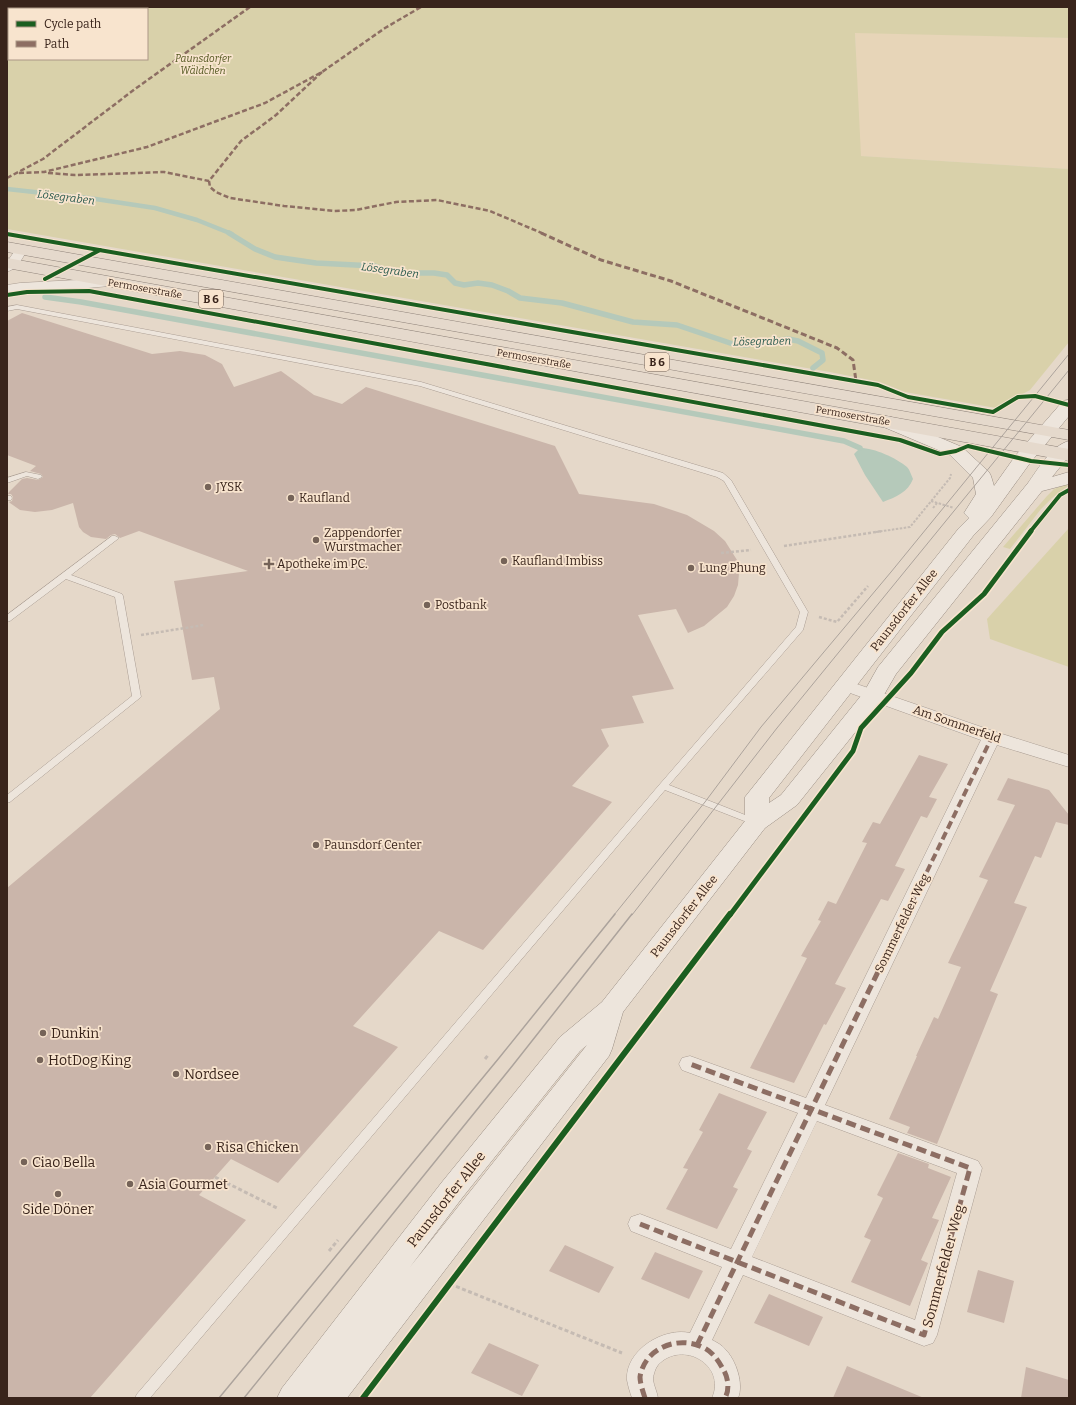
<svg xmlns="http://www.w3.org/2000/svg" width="1076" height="1405" viewBox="0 0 1076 1405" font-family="Bitter,serif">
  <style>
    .farmland { fill: #e7d5b8 }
    .green { fill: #d9d1aa; fill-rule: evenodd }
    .water { fill: #b5c9ba }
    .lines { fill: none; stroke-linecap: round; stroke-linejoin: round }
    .stream-far1 { stroke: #b5c9ba; stroke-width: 4.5 }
    .stream { stroke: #b5c9ba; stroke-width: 5.5 }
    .building { fill: #cab5aa }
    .service-casing { stroke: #aa9d93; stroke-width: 1 }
    .minor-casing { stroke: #aa9d93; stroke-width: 1 }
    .secondary-casing { stroke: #998d83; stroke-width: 1 }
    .primary-casing { stroke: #8f837a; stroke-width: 1 }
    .path-far2 { stroke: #c5bbb3; stroke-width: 2; stroke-dasharray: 2.5 1.5; stroke-linecap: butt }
    .path-far1 { stroke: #c5bbb3; stroke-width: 2.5; stroke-dasharray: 3 2; stroke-linecap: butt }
    .path { stroke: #c5bbb3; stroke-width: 3; stroke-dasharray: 4 2.5; stroke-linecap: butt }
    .service { fill: #ede5dc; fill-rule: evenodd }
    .minor { fill: #ede5dc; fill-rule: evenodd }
    .secondary { fill: #ede5dc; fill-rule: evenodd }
    .primary { fill: #e5d9cc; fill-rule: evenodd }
    .tram-far1 { stroke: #aca39c; stroke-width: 1 }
    .tram { stroke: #aca39c; stroke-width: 1.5 }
    .quiet-far3 { stroke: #8d6e63; stroke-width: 2.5; stroke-dasharray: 5 2.5; stroke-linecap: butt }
    .quiet-far2 { stroke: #8d6e63; stroke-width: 3; stroke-dasharray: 6 3; stroke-linecap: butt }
    .quiet-far1 { stroke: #8d6e63; stroke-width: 4; stroke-dasharray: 8 4; stroke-linecap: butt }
    .quiet { stroke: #8d6e63; stroke-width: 5; stroke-dasharray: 10 5; stroke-linecap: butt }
    .cycleway-far2-casing { stroke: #f8e4ce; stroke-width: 6 }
    .cycleway-far1-casing { stroke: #f8e4ce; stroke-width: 8 }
    .cycleway-casing { stroke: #f8e4ce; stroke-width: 9 }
    .cycleway-far2 { stroke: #1b5e20; stroke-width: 4 }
    .cycleway-far1 { stroke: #1b5e20; stroke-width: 5 }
    .cycleway { stroke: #1b5e20; stroke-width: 6 }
    .poi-dot { fill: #756358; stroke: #f8e4ce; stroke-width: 1.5 }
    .labels { text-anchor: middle; stroke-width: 3.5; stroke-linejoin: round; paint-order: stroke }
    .far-park-label { font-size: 10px; font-style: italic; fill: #535720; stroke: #f8e4ce }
    .far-street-label { font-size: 10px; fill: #39241b; stroke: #f8e4ce }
    .far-water-label { font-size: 11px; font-style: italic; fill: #295a4e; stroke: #f8e4ce }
    .shield { fill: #f8e4ce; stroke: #725e51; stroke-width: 1 }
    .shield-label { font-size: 11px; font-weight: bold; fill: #39241b }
    .poi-label { font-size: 12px; fill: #39241b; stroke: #f8e4ce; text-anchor: start }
    .street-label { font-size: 12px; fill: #39241b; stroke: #f8e4ce }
    .near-poi-label { font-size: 14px; fill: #39241b; stroke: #f8e4ce; text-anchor: start }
    .near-street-label { font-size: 14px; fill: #39241b; stroke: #f8e4ce }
  </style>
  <rect width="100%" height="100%" fill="#e5d8c9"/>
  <path class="farmland" d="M855,32L1069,38V169L860,156Z"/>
  <g class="green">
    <path d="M7,7H1069V38L855,33L861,156L1069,169V342L1030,390L996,408L905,392L880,382L830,372L7,229ZM9,9H147V59H9Z"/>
    <path d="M1066,484L1068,486L1052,498L1041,509L1010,549L1003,547L1047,496L1054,489Z"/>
    <path d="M1069,528V667L990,639L987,619Z"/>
  </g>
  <path class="water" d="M860,448C875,448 896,458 907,467C910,470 911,475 913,479C908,492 896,497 883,502L865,475L854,454Z"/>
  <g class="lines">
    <path class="stream-far1" d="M7,189L89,198L155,208L197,220L232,234"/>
    <g class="stream">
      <path d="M229,233L255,249L275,257L316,263L375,266L393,273H434L447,275L455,283L464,285L478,283L492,285L508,291L520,298L562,303L633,322L677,325L733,344L745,345L788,339L798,341L822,353L823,360L813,368"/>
      <path d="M45,297L81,302L844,441L860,448"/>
    </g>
  </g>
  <g class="building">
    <path d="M22,313L152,354L180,351L205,355L222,364L234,387L281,371L314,395L342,404L366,387L555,446L579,494L654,504L687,515L714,531L725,541L737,560L739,573L738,585L734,596L727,607L704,626L688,633L676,609L638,615L674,689L632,696L644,723L601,729L609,746L572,786L612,802L483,950L439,931L353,1026L398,1047L278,1183L231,1159L199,1195L246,1220L90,1398H7V888L220,709L214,677L192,680L174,581L248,571L139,531L120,538L115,534L111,535L106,539L91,537L83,532L79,527L73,503L52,510L35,512L20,510L10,503L9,502L12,501L13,497L11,494H8L9,492L22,479L27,478L38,480L43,477L41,474L30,471L36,466L7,455V321Z"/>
    <path d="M919,755L948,764L929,797L937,799L927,818L921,816L895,866L905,869L888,901L881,899L835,984L846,988L826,1025L824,1024L794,1083L750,1068L807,958L801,956L821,921L818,920L828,901L836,904L867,843L862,842L868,831L873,822L880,824Z"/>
    <path d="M1008,778L1049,790L1069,815V825L1056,822L1041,858L1035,856L1014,903L1027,907L990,991L998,994L937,1144L907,1133L910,1127L889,1119L917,1056H916L934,1017L938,1019L961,967L948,963L988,880L979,877L1015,805L997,800Z"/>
    <path d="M719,1093L767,1112L747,1149L752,1151L733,1187L738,1189L717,1229L666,1209L688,1169L683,1168L703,1132L699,1130Z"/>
    <path d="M898,1153L929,1164L928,1168L951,1177L932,1218L939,1220L921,1260L928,1263L910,1306L851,1282L871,1240L864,1237L883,1198L877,1195Z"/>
    <path d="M565,1245L614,1267L599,1293L549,1271Z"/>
    <path d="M655,1252L703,1271L689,1299L641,1279Z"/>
    <path d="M978,1270L1014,1281L1004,1323L967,1312Z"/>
    <path d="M769,1294L823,1317L809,1346L754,1323Z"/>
    <path d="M489,1343L539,1365L522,1396L471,1373Z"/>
    <path d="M847,1366L924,1398H833Z"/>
    <path d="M1026,1367L1069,1380V1398H1021Z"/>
  </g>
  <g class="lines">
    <defs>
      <g id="service">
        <path d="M17,305L421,382L723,473L731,480L808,612L803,630L669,785L758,820L760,822L758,824H752L665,790L150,1398H135L137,1394L660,784L796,627L800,612L724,481L717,477L420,386L17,309L7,311V307Z"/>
        <path d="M26,472L41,475L42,477L38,479L27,476L7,483V478Z"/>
        <path d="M7,496H11L12,498L11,500H7Z"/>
        <path d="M112,536H115L119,538L71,575L122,594L123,596L141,697L10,802L7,803V795L132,696L115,597L66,579L10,621L7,622V615Z"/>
      </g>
      <g id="minor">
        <path d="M22,245L26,246L28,249L17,267L7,272V262L18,246Z"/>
        <path d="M115,278L120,279L122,282L120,285L88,288L34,290L7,293V285L20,283Z"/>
        <path d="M845,680L999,733L1069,755V767L997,745L825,1105L978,1161L982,1168L937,1335L933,1343L924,1346L743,1275L712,1340C716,1342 722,1345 725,1349C736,1360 744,1384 738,1398H712C727,1365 682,1339 658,1365C655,1369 653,1375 653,1380C654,1386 657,1392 658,1398H632C630,1392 628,1386 627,1380C625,1350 664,1327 690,1333L722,1267L631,1231L628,1224L631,1217L640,1214L731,1249L798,1113L682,1070L679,1064L682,1058L690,1056L806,1098L981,740L839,689L836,685L839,681ZM817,1121L957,1173L915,1320L752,1257Z"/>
      </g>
      <path id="secondary" d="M1069,400V416L1030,463L991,517L973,536L769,798V803L781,795L864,692L878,667L1028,483C1038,469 1052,445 1069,441V456L1052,477L1069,472V484L1042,491L896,674L881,700L797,805L765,828L623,1012L612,1049L609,1056L347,1398H277L282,1388L442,1182L560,1037L602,1002L745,821V797L749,792L959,528L969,518L964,513L976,494L973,478L950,455L879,425L876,421L879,417L885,416L891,417L962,447L989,472L991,476L994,486L1016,455L1063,401ZM587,1045L410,1267L462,1198L580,1051Z"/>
      <g id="primary">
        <path d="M7,242L1069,430V440L7,252Z"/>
        <path d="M7,258L1069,449V461L7,268Z"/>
      </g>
    </defs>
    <use href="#service" class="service-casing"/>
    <use href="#minor" class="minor-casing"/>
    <use href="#secondary" class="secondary-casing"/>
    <use href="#primary" class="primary-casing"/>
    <g class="path-far2">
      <path d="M931,501L954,508"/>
      <path d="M933,508L937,503"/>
      <path d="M876,532L910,527L950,478L951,474"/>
    </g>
    <g class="path-far1">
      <path d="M784,546L882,531"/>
      <path d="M721,553L751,550"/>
      <path d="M819,617L837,622L868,586"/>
      <path d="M141,635L204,625"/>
    </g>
    <g class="path">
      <path d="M485,1059L489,1054"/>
      <path d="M215,1177L279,1209"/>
      <path d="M329,1251L338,1240"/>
      <path d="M450,1284L622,1353"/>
    </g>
    <use href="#service" class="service"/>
    <use href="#minor" class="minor"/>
    <use href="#secondary" class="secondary"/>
    <use href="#primary" class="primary"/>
    <g class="tram-far1">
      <path d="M614,915L705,802L761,727L891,572L1069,354"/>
      <path d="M632,915L777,728L1069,370"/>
    </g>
    <g class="tram">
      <path d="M219,1398L499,1058L615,914"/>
      <path d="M244,1398L513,1065L632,914"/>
    </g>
    <g class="quiet-far3">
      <path d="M322,72L276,115L241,141L209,181L210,187L216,192L230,198L284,206L334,211L356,210L396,202L437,200L490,211L544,234"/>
      <path d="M19,173L44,172L147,147L265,103L322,72L385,28L421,7"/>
      <path d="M48,173L75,175L164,172L209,181"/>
      <path d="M7,178L43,159L135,89L250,7"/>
    </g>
    <path class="quiet-far2" d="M541,233L601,260L671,281L837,348L853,360L856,381"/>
    <path class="quiet-far1" d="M906,915L992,737"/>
    <g class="quiet">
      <path d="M640,1224L924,1335L970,1168L690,1064"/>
      <path d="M697,1345L906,914"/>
      <path d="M645,1398C643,1392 640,1383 640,1377C644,1349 677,1335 702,1347C712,1351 718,1360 723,1369C728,1377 730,1389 725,1398"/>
    </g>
    <defs>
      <g id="cycleway-far2">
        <path d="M7,234L878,385L908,397L993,412L1018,397L1035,396L1069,405"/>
        <path d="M45,279L100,250"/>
        <path d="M7,295L27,292L89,291L900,440L940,454L956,451L968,446L1031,461L1069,465"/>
        <path d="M1030,532L1060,495L1069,490"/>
      </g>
      <path id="cycleway-far1" d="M730,915L853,751L861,728L911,673L942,632L984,594L1031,531"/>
      <path id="cycleway" d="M363,1398L730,914"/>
    </defs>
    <use href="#cycleway-far2" class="cycleway-far2-casing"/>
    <use href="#cycleway-far1" class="cycleway-far1-casing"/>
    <use href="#cycleway" class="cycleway-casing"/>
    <use href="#cycleway-far2" class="cycleway-far2"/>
    <use href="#cycleway-far1" class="cycleway-far1"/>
    <use href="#cycleway" class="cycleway"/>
  </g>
  <g class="poi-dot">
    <circle cx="208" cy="487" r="4"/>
    <circle cx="291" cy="498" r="4"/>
    <circle cx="316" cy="540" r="4"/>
    <circle cx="504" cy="561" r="4"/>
    <path d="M267 558h4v4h4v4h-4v4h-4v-4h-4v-4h4z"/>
    <circle cx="691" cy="568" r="4"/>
    <circle cx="427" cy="605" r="4"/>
    <circle cx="316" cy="845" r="4"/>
    <circle cx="43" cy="1033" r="4"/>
    <circle cx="40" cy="1060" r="4"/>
    <circle cx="176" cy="1074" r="4"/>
    <circle cx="208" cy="1147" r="4"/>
    <circle cx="24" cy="1162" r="4"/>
    <circle cx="130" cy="1184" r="4"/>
    <circle cx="58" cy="1194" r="4"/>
  </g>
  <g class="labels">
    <g class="far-park-label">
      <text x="203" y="62">Paunsdorfer<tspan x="203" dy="12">Wäldchen</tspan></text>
    </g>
    <g class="far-street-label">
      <text transform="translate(145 288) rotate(10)" y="4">Permoserstraße</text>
      <text transform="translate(534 358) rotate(10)" y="4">Permoserstraße</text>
      <text transform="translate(853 415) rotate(10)" y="4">Permoserstraße</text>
    </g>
    <g class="far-water-label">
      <text transform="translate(66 197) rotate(7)" y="4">Lösegraben</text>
      <text transform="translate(390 270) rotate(8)" y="4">Lösegraben</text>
      <text transform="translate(762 341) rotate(-1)" y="4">Lösegraben</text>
    </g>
    <g class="shield">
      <rect x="199" y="290" width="24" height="18" rx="3"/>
      <rect x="645" y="353" width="24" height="18" rx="3"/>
    </g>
    <g class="shield-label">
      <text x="211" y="303">B 6</text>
      <text x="657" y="366">B 6</text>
    </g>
    <g class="poi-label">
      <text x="216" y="491">JYSK</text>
      <text x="299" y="502">Kaufland</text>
      <text x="324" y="537">Zappendorfer<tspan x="324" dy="14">Wurstmacher</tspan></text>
      <text x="512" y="565">Kaufland Imbiss</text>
      <text x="277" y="568">Apotheke im PC.</text>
      <text x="699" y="572">Lung Phung</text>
      <text x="435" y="609">Postbank</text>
      <text x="324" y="849">Paunsdorf Center</text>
    </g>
    <g class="street-label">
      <text transform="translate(904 610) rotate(-52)" y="4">Paunsdorfer Allee</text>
      <text transform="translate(957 724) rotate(19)" y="4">Am Sommerfeld</text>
      <text transform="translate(684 916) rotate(-52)" y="4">Paunsdorfer Allee</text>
      <text transform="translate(902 923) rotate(-64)" y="4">Sommerfelder Weg</text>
    </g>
    <g class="near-poi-label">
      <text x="51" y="1038">Dunkin'</text>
      <text x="48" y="1065">HotDog King</text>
      <text x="184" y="1079">Nordsee</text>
      <text x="216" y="1152">Risa Chicken</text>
      <text x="32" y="1167">Ciao Bella</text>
      <text x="138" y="1189">Asia Gourmet</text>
      <text x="58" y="1214" text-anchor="middle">Side Döner</text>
    </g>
    <g class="near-street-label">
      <text transform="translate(446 1199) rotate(-52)" y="5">Paunsdorfer Allee</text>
      <text transform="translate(943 1266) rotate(-75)" y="5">Sommerfelder Weg</text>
    </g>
  </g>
  <rect width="1076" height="1405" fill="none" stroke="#39241b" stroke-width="16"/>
  <rect x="8" y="8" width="140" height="52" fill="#f8e4ce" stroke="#ac9786"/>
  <rect x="16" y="21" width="20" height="6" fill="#1b5e20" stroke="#ac9786"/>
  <text x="44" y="28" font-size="12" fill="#39241b">Cycle path</text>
  <rect x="16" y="41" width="20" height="6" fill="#8d6e63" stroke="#ac9786"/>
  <text x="44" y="48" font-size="12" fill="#39241b">Path</text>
</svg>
